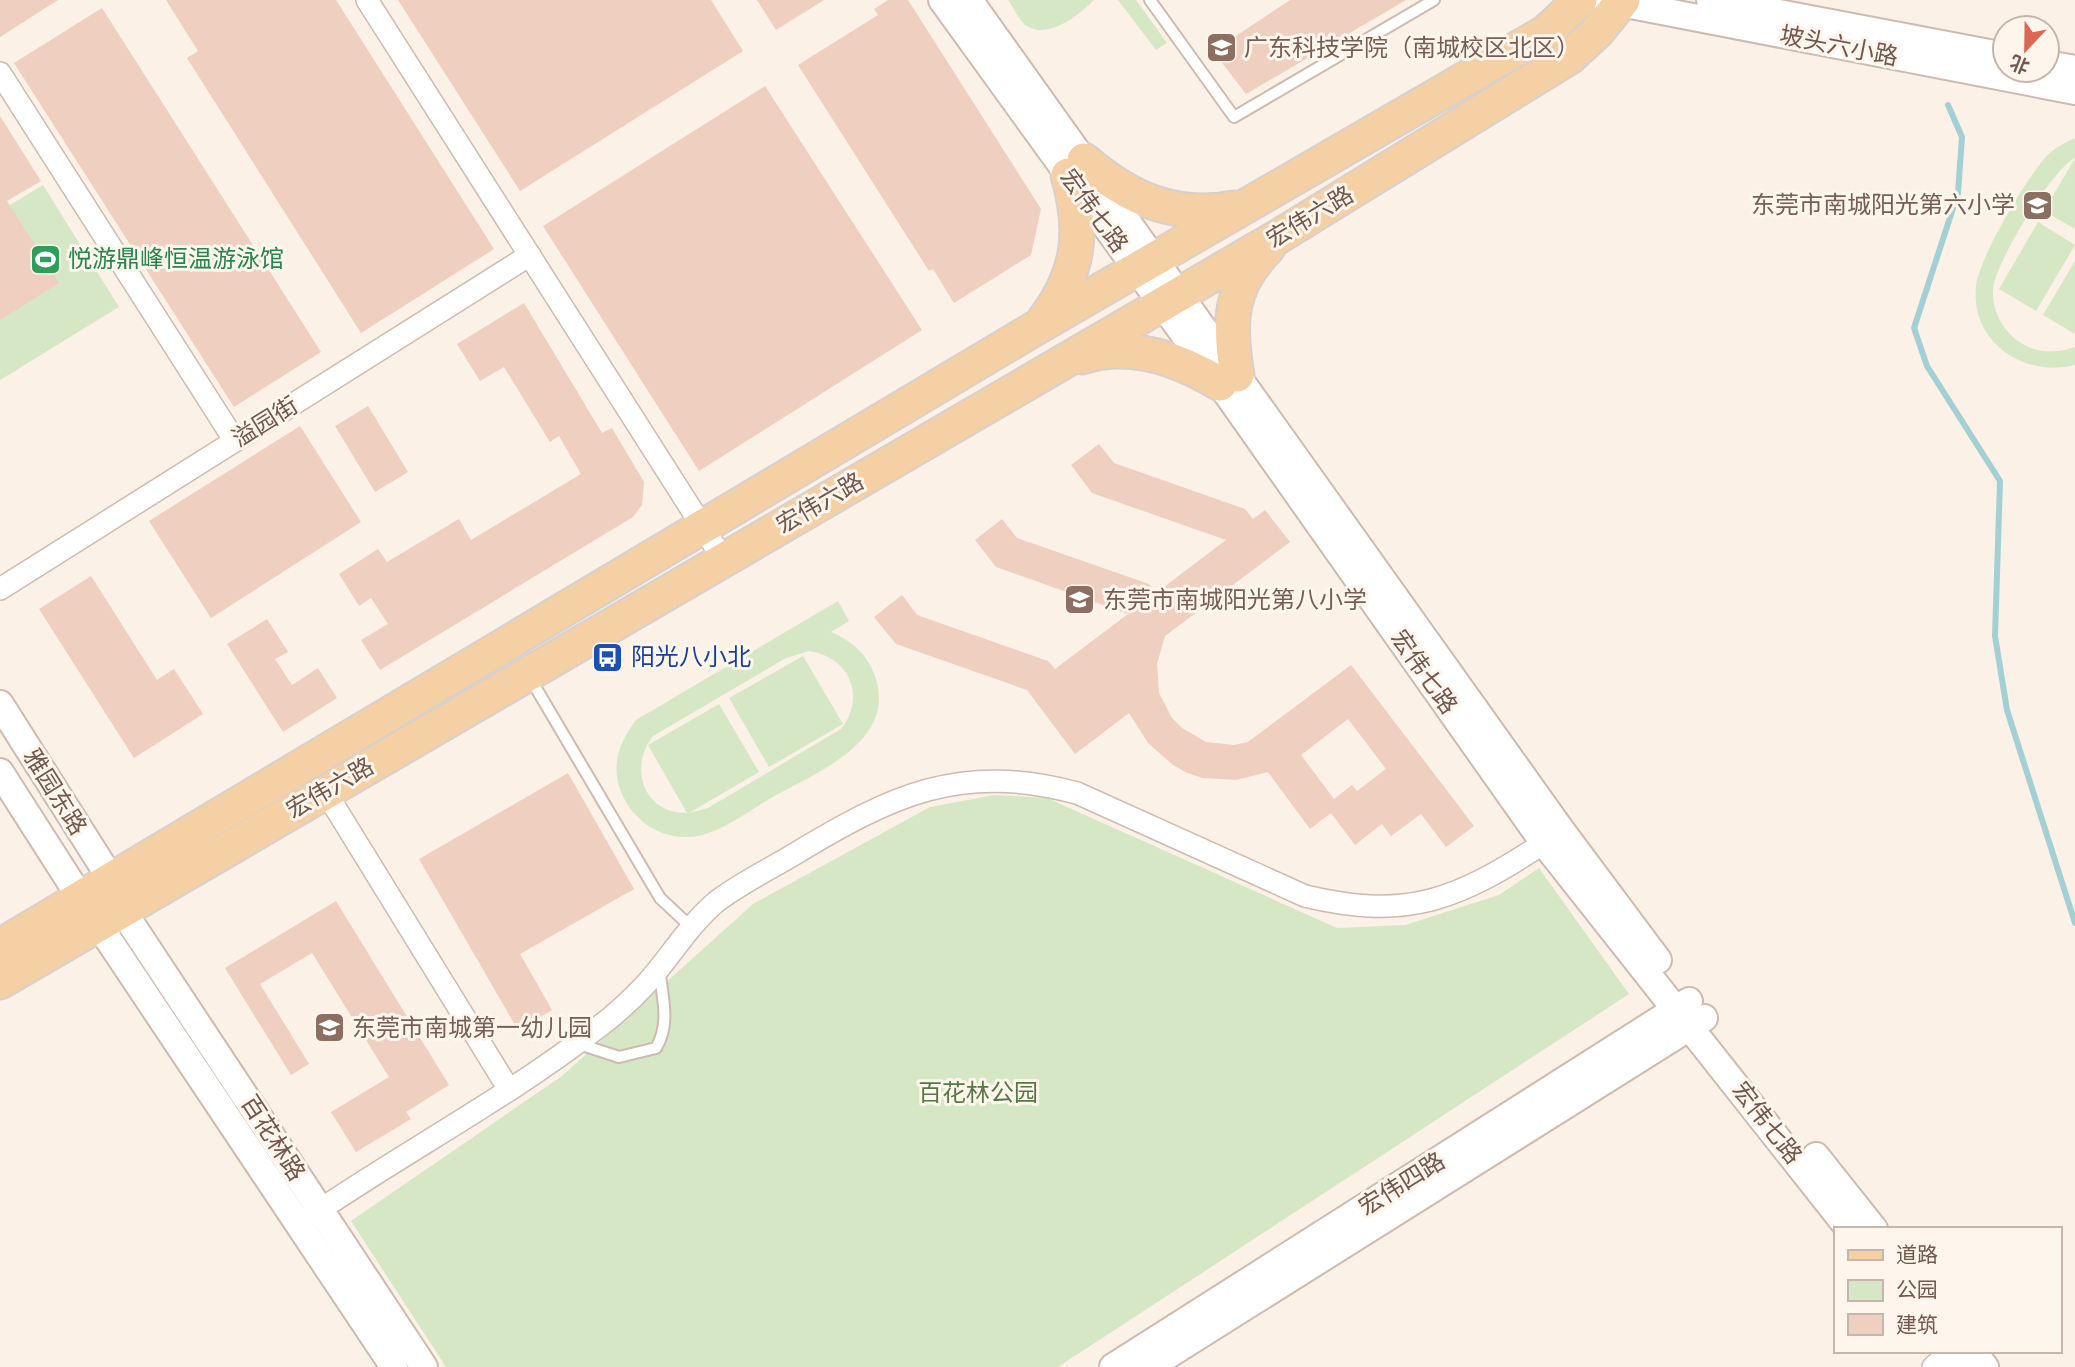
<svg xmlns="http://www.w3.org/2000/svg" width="2075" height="1367" viewBox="0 0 2075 1367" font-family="'Work Sans','Noto Sans SC',sans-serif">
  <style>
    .green { fill: #d6e7c6; fill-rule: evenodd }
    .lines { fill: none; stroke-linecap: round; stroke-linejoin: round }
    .stream { stroke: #a3d0d4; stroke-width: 6 }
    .building { fill: #eecfc0; fill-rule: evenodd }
    .service-casing { stroke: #cebbb0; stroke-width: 14 }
    .minor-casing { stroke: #cebbb0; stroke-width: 24 }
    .tertiary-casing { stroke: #cebbb0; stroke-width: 30 }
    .primary-casing { stroke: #d8d0cd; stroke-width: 37 }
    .service { stroke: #fff; stroke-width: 10 }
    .minor { stroke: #fff; stroke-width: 21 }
    .tertiary { stroke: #fff; stroke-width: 26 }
    .primary { stroke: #f4d0a4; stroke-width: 33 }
    .labels { text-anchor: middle; stroke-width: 6; stroke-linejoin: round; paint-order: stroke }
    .street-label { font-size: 24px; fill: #72574d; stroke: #fef5ec }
    .education-label { font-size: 24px; fill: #785e54; stroke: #fef5ec; text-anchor: start }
    .leisure-label { font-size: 24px; fill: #27864d; stroke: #fef5ec; text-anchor: start }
    .transit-label { font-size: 24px; fill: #164399; stroke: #fef5ec; text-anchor: start }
    .park-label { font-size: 24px; fill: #587845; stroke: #fef5ec }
  </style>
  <rect width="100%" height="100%" fill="#fbf1e6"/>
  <g class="green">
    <path d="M1008,0H1094C1079,15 1046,42 1024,24C1018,18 1013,7 1008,0Z"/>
    <path d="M1118,0H1136L1167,43L1156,50Z"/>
    <path d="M2075,138V158C2052,169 1995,263 1993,289C1992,310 2002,329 2018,341C2035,353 2056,354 2075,347V365C2024,378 1970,342 1976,286C1979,258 2025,181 2044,159C2052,149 2064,143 2075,138Z"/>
    <path d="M2074,160L2075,161V229L2044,211Z"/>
    <path d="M43,185L119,307L0,380V211Z"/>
    <path d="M2038,222L2075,245L2036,311L1999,289Z"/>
    <path d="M2075,261V334L2043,315Z"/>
    <path d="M838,601L849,621L831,632C852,641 867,654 875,676C898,742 815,773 771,798C745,813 715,838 684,837C656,836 633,819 622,794C610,767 619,742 636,720ZM809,651C849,657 867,696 841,729L708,808L689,813L759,772L719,704L648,745L687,813C644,814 628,768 653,736L786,658Z"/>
    <path d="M803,656L843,724L769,767L729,698Z"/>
    <path d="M994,795L1047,798L1337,928L1405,925L1499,895L1539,868L1629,994L1058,1367H446L351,1221L562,1076L753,904L930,807Z"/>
  </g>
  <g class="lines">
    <path class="stream" d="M1948,105L1962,137L1958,193L1914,328L1927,366L2000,481L1995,636L2007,710L2075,923"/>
  </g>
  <g class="building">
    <path d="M0,0H58L0,37Z"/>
    <path d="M166,0H336L494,249L361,333L187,58L198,51Z"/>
    <path d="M398,0H711L743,51L520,191Z"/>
    <path d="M757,0H824L776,30Z"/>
    <path d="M888,0H908L1041,209L1031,255L954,303L933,269L929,271L798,65L878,15L874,9Z"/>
    <path d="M1290,0H1406L1246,94L1213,51Z"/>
    <path d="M102,8L321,352L234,407L14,63Z"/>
    <path d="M765,86L922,330L699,471L543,226Z"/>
    <path d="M0,116L41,181L7,201L59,283L0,320Z"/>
    <path d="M524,303L602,433L612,428L644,482L642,505L633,517L380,670L361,640L388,624L371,598L359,606L339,574L378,549L387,562L459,519L471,540L581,474L559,436L550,442L504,367L480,381L457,344Z"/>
    <path d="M368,406L408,472L375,492L335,426Z"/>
    <path d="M300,426L361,522L211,618L149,521Z"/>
    <path d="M1099,444L1114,463L1245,509L1253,519L1265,510L1290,542L1165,636L1157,664L1159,693L1172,718L1182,728L1206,742L1234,745L1248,742L1351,665L1474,826L1446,847L1421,814L1391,836L1382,824L1355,845L1331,813L1310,829L1268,772L1236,780L1203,778L1187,773L1173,765L1148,743L1129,713L1075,754L1027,690L896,644L874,617L902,595L917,615L1048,661L1055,669L1128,614L996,567L975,540L1002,519L1017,538L1149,584L1156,593L1226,540L1092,493L1071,465ZM1348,719L1386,769L1357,791L1352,785L1334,799L1301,755Z"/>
    <path d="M91,576L157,680L174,669L203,714L134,758L39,609Z"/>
    <path d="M267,619L288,652L275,659L292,685L318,668L337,698L283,732L227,644Z"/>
    <path d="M568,773L634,889L520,954L552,1010L518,1030L419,859Z"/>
    <path d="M336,901L449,1085L406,1112L411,1119L356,1152L331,1112L389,1077L312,953L260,984L309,1064L291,1075L225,968Z"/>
  </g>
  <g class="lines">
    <defs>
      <g id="service">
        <path d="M1150,0L1234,117L1434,0"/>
        <path d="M530,678L660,898L691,927"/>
        <path d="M576,1043L619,1057L656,1048C671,1023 662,996 659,968"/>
      </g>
      <g id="minor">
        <path d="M367,0L723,559"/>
        <path d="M0,73L235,441"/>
        <path d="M0,589L530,255"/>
        <path d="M325,791L508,1088"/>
        <path d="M308,1218C401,1154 507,1098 596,1029C614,1016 632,999 647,983C671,956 688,926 716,902C739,884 768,870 793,855C892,795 960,762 1077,793L1305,896C1409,921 1458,899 1544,843"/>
        <path d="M1933,1367L1947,1355"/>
      </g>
      <g id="tertiary">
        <path d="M942,0L1220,384L1544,843L1849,1229"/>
        <path d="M969,0L1561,830L1658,960"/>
        <path d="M1605,0L2075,91"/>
        <path d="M1710,0L2005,56"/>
        <path d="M2047,64L2075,69"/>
        <path d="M0,704L111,879"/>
        <path d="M0,772L80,897"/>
        <path d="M122,910L424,1367"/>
        <path d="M98,924L394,1367"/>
        <path d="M1816,1156L1874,1229"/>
        <path d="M1944,1351L1956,1367"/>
        <path d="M1972,1351L1985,1367"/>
        <path d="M1113,1367L1689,1001"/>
        <path d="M1149,1367L1704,1018"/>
      </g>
      <g id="primary">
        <path d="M1084,160C1129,199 1175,219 1235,208"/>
        <path d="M1044,320C1080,272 1084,231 1068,175"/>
        <path d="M1082,357C1131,341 1179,359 1220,384"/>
        <path d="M1237,375C1228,323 1229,287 1268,248"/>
        <path d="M0,946L1039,326L1546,32L1580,0"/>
        <path d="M0,982L1281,235L1570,57L1597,32L1623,0"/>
      </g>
    </defs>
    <use href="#service" class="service-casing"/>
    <use href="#minor" class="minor-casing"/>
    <use href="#tertiary" class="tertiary-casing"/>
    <use href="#primary" class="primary-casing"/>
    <use href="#service" class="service"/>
    <use href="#minor" class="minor"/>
    <use href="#tertiary" class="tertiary"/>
    <use href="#primary" class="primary"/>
  </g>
  <defs>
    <symbol id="university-square" viewBox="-11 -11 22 22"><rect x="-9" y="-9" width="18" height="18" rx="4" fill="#8d6e63" stroke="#fef5ec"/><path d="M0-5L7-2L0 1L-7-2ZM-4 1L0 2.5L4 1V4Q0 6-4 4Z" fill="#fff"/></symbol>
    <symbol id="school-square" viewBox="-11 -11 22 22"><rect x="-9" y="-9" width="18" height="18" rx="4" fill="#8d6e63" stroke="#fef5ec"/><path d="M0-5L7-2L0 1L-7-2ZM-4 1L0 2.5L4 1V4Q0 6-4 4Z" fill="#fff"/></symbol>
    <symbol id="stadium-square" viewBox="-11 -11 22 22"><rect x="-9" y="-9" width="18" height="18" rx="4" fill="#2e9e5b" stroke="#fef5ec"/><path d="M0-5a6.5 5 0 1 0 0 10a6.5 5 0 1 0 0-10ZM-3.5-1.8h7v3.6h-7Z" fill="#fff"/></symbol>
    <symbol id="bus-square" viewBox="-11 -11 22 22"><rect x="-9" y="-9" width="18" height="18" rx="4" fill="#1a4fb4" stroke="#fef5ec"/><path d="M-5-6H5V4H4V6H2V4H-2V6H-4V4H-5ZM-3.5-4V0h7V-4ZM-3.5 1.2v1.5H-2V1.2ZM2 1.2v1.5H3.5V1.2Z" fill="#fff"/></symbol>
  </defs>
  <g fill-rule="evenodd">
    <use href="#university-square" x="1204" y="30" width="35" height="35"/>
    <use href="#school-square" x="2020" y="188" width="35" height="35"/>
    <use href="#stadium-square" x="28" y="242" width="35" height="35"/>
    <use href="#school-square" x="1062" y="582" width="35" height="35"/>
    <use href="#bus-square" x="590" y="640" width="35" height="35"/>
    <use href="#school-square" x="312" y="1010" width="35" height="35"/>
  </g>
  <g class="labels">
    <g class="street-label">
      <text transform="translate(1839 46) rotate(11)" y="8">坡头六小路</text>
      <text transform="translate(1094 211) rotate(54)" y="8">宏伟七路</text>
      <text transform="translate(1310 217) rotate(-31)" y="8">宏伟六路</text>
      <text transform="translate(265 422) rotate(-32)" y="8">溢园街</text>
      <text transform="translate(820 503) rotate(-30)" y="8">宏伟六路</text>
      <text transform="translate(1424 672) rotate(55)" y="8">宏伟七路</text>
      <text transform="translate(330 788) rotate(-30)" y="8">宏伟六路</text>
      <text transform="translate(55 792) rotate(58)" y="8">雅园东路</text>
      <text transform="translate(1767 1123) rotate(52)" y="8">宏伟七路</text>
      <text transform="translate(273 1138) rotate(57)" y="8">百花林路</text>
      <text transform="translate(1402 1184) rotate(-32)" y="8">宏伟四路</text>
    </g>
    <g class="education-label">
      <text x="1244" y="56">广东科技学院（南城校区北区）</text>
      <text x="2015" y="213" text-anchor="end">东莞市南城阳光第六小学</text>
      <text x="1103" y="608">东莞市南城阳光第八小学</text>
      <text x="352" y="1036">东莞市南城第一幼儿园</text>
    </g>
    <g class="leisure-label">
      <text x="68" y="267">悦游鼎峰恒温游泳馆</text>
    </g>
    <g class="transit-label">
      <text x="631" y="665">阳光八小北</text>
    </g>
    <g class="park-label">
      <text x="978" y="1101">百花林公园</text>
    </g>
  </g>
  <rect x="1834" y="1227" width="228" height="126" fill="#fef5ec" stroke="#c6b6ac" stroke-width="2"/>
  <rect x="1848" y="1250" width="35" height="10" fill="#f4d0a4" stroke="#c6b6ac" stroke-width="2"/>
  <text x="1896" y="1262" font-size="21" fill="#72574d">道路</text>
  <rect x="1848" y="1280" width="35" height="21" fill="#d6e7c6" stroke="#c6b6ac" stroke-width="2"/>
  <text x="1896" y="1297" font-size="21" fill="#72574d">公园</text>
  <rect x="1848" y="1314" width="35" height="21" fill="#eecfc0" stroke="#c6b6ac" stroke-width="2"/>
  <text x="1896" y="1332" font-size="21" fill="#72574d">建筑</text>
  <g transform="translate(2026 49) rotate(202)"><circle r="33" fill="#fef5ec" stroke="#c6b6ac" stroke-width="2"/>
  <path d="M0-5L12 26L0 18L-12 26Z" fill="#dc6854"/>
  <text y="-10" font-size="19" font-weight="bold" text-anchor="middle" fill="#72574d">北</text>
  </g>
</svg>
